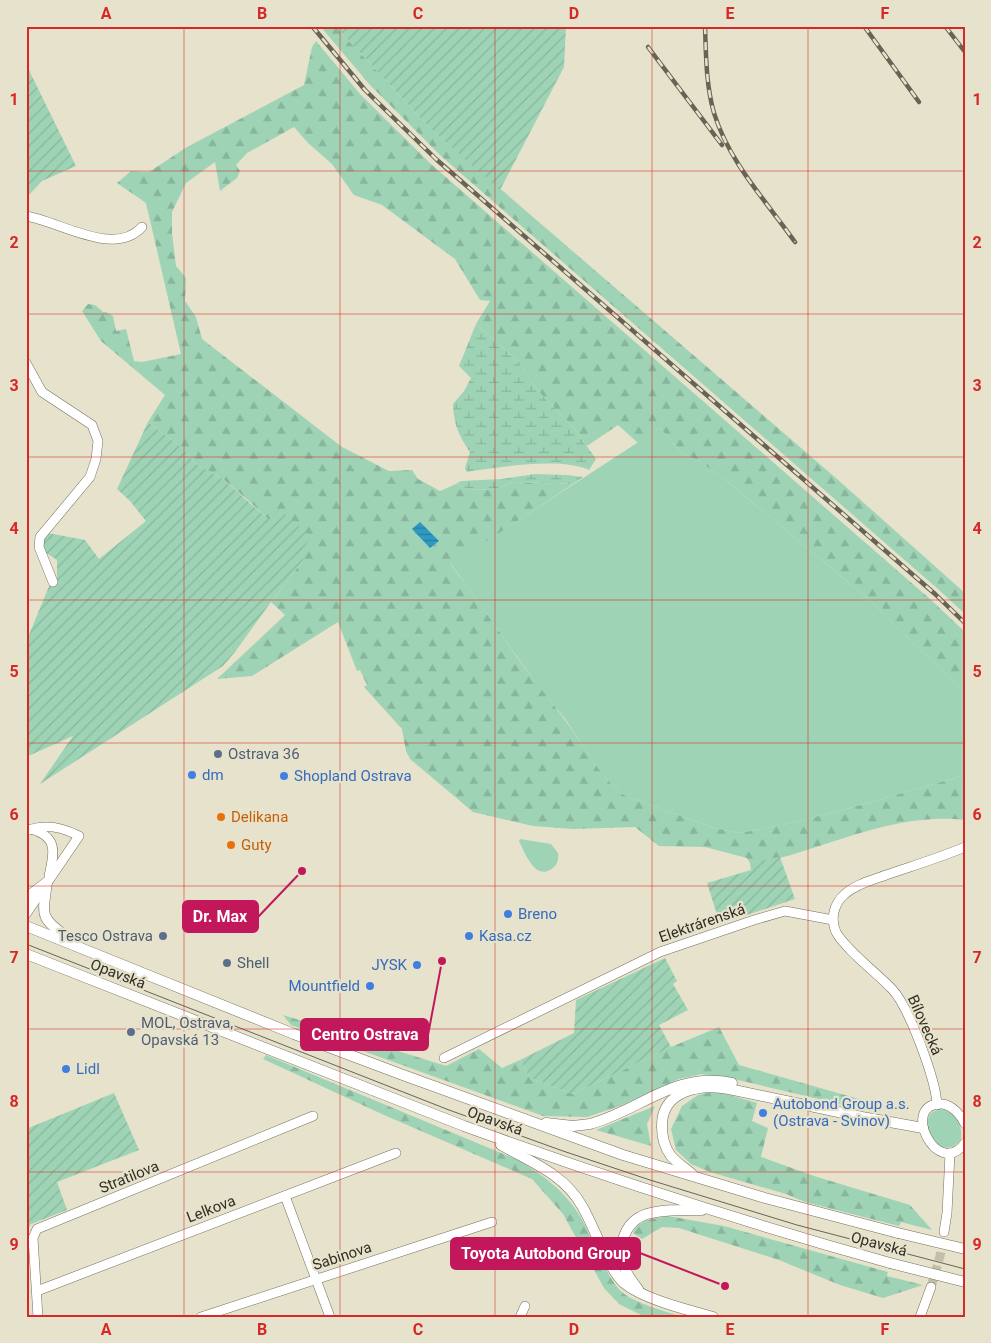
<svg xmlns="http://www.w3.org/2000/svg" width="991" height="1343" viewBox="0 0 991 1343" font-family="Roboto,sans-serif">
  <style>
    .green { fill: #9ed4b5 }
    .forest { fill: url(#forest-firs) }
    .wetland { fill: url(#wetland-marsh) }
    .garden { fill: url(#garden-furrows) }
    .water { fill: url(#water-rules) }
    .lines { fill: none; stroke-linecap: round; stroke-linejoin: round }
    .minor-tunnel { stroke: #c2beaa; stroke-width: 9; stroke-dasharray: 9 4.5; stroke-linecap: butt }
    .minor-casing { stroke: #74705c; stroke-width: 10 }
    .major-casing { stroke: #74705c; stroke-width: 11 }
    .minor { stroke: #fff; stroke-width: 9 }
    .major { stroke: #fff; stroke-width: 10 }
    .tram { stroke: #676457; stroke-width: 1 }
    .rail-casing { stroke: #676457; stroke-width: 4.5 }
    .rail { stroke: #e7e2cb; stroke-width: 2.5; stroke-dasharray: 8; stroke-linecap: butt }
    .major-bridge-casing { stroke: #74705c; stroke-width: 11; stroke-linecap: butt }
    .major-bridge { stroke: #fff; stroke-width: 10 }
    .grid { fill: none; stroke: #d62828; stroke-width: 1; stroke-opacity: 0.55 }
    .service-dot { fill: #5c6f8a; stroke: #e7e2cb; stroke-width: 2 }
    .shop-dot { fill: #3f7fe0; stroke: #e7e2cb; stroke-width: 2 }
    .food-dot { fill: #e8710a; stroke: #e7e2cb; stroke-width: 2 }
    .labels { text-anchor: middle; stroke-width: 4.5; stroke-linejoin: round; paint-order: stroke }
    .service-label { font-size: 15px; fill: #4e5e75; stroke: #e7e2cb; text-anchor: start }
    .shop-label { font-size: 15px; fill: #366cbe; stroke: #e7e2cb; text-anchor: start }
    .food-label { font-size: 15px; fill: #c56008; stroke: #e7e2cb; text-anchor: start }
    .street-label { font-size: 15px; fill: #302e25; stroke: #e7e2cb }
    .leader { fill: none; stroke: #c2185b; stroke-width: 2 }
    .callout-dot { fill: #c2185b; stroke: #e7e2cb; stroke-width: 2 }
    .callout { fill: #c2185b; stroke: #c2185b; stroke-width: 2 }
    .callout-label { font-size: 16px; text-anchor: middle; font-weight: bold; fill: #fff }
    .neatline { fill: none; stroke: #d62828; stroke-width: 2 }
    .grid-label { font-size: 16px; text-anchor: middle; font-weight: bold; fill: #d62828 }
  </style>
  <defs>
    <pattern id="forest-firs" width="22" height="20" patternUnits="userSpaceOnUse" patternTransform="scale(1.25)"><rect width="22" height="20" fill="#9ed4b5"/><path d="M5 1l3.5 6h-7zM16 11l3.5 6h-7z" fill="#88b69c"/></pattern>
    <pattern id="wetland-marsh" width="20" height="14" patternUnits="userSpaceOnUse" patternTransform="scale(1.25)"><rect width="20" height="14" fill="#9ed4b5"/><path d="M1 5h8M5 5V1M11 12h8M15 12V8" fill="none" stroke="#88b69c"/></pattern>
    <pattern id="garden-furrows" width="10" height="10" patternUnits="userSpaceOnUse" patternTransform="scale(1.25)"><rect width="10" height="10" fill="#9ed4b5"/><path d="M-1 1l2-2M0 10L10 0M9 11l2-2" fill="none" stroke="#88b69c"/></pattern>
    <pattern id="water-rules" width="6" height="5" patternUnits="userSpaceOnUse" patternTransform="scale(1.25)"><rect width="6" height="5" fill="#2e99c3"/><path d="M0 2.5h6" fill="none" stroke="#287d9e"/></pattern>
  </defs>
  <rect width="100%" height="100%" fill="#e7e2cb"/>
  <g class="green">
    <path d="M660,428L681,452L697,460L722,477L872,602L965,694V775L850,808L787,824L740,833L714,828L624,795C598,775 584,746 566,720C552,702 537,685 524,666C499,632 476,598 451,564Z"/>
    <path d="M520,839L551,844L558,853C559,860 557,866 550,870C534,879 524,851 519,841Z"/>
    <path d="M941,1109C955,1112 963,1125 961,1139C942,1168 908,1114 941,1109Z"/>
  </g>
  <g class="forest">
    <path d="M320,26H335L431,129L837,479L965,593V614L939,590L441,156L370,85Z"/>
    <path d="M316,41L360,94L432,165L930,599L965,632V694L872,602L722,477L697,460L681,452L660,428L638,443L618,425L587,446L573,427L540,393L518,361L476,324L490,301L480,300L455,259L382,205L354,195L332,164L308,143L294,127L247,153L236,165L240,171L237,178L220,191L215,162L186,183L172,212V233L176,266L186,278L185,301L196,317L202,339L342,447L389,471L412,470L418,479L440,491L456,484L468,489L495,490L512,482L573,484L451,565C477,598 500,634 525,668C538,685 552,702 565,720C584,745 598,775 624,795L714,828L740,833L787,824L850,808L965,775V820C904,813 848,838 791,855C777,859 763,861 750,863L747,858L705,847L659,846L635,827L573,829L533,826L473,812L410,759L406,751L402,729L364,687L367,685L360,670L357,671L338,622L252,676L217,679L285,615L271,602L304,559L269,520L249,501L224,480L195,463L182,448L148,422L165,395L101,341L82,311L88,304L95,305L103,312H106L113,316L116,331L126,329L134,361L142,362L181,354L146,203L117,183L131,171L149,172L187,147L304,85L312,47Z"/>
    <path d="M283,1015L446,1066L479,1049L502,1068L520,1060L530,1078L573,1094L671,1047L719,1027L739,1065L873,1103L870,1111L738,1080L702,1074L679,1079L620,1106L587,1117L543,1116L291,1025Z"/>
    <path d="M266,1055L518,1160C543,1175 564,1190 580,1216C591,1235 607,1280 623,1293C635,1303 667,1312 683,1317H645L619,1304L604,1288L563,1214L532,1179L384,1115L263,1059Z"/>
    <path d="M716,1091L757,1103L752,1121L768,1128L761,1157L814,1176L910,1205L932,1230L901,1222L899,1226L805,1202L786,1194L710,1172L691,1164L676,1150L671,1129L682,1106L698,1095Z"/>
    <path d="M655,1106L647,1124L651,1146L596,1130Z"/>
    <path d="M668,1216L724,1226L888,1272L887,1276L923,1285L883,1298L840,1285L779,1260L679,1228L662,1227L642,1239L633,1233C639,1219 654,1219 668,1216Z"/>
  </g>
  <g class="wetland">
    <path d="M476,324L518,361L540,393L573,427L596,459L589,470C561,457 498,467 467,472L465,468L470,452C459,435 454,426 453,404L464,391L471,378L459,366Z"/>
    <path d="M535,474L567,475L583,477L573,484L512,482L495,490L468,489L456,484L461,481L502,479Z"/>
  </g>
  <g class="garden">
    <path d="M335,26H566L564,67L500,190L431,129Z"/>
    <path d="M26,64L76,166L42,181L26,198Z"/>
    <path d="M148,422L182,448L195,463L224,480L269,520L279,509L311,537L300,553L304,559L271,602L235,652L223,666L40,784L73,736L26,757V642L50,584L57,580V560L42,550L44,538L48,533L85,540L99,559L146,521L130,501L117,489Z"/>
    <path d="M780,857L795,899L720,924L707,883L751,870L750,863Z"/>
    <path d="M665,958L677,981L673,984L688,1010L659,1025L671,1047L573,1094L530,1078L520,1060L574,1033L576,1000Z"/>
    <path d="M114,1093L139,1150L57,1182L67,1210L31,1224L26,1232V1129Z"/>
  </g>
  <path class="water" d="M420,522L439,541L430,548L412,529Z"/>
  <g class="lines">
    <path class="minor-tunnel" d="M931,1287L940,1256L944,1232"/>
    <defs>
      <g id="minor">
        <path d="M26,216C59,221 114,258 142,227"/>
        <path d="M26,363L42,392L92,425L98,441L96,459L90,477L40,537L39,547L53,582"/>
        <path d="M31,829C59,837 54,853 49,876"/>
        <path d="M26,831C45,823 62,827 79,836L26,914"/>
        <path d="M444,1058L660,952L754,920L785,911L833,920"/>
        <path d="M937,1105C936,1080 909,1007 892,989C878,974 845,949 836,932C830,919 834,903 845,894C856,884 873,880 886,875C912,866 939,858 965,847"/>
        <path d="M965,1124C961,1115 952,1105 942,1104C899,1102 937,1181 965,1143"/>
        <path d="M285,1196L330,1317"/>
        <path d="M944,1232L947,1213L950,1153"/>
        <path d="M37,1291L396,1153"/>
        <path d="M38,1317L33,1238L37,1229L313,1116"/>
        <path d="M201,1317L492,1222"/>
        <path d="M520,1317L525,1306"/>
        <path d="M920,1317L931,1287"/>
      </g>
      <g id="major">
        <path d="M47,882C42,919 40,916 69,939"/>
        <path d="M26,898L47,882"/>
        <path d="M26,926L294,1034L403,1075L623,1155L765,1198L898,1233"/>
        <path d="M26,954L464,1126C605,1177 746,1223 890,1263"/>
        <path d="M546,1123L573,1126L590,1124C641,1110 675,1071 732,1083"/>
        <path d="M501,1145C531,1162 564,1174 582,1206C594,1226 608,1269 624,1283C643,1299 688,1310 713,1317"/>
        <path d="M692,1174C685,1168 677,1163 671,1156C665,1148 662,1137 662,1127C661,1090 700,1084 729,1089L862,1117L923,1128"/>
        <path d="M638,1289C634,1284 630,1279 627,1273C616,1251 622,1222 647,1214C664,1209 684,1210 702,1210"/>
      </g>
    </defs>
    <use href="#minor" class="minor-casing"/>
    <use href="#major" class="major-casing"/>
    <use href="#minor" class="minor"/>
    <use href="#major" class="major"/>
    <path class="tram" d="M26,944L449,1110L563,1151L650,1180L797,1225L965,1269"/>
    <defs>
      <g id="rail">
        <path d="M312,26L365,90L437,160L935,594L965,623"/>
        <path d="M705,26C706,56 706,85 714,113C729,162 766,201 795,242"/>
        <path d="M864,26L919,102"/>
        <path d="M945,26L965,52"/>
        <path d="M648,47L722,145"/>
      </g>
    </defs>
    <use href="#rail" class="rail-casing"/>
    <use href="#rail" class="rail"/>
    <defs>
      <g id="major-bridge">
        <path d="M898,1233L965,1249"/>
        <path d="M890,1263L965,1282"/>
      </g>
    </defs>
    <use href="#major-bridge" class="major-bridge-casing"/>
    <use href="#major-bridge" class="major-bridge"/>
  </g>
  <path class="grid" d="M184,26V1317M340,26V1317M495,26V1317M652,26V1317M808,26V1317M26,171H965M26,314H965M26,457H965M26,600H965M26,743H965M26,886H965M26,1029H965M26,1172H965"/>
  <g class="service-dot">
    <circle cx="218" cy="754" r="5"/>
    <circle cx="163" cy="936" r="5"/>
    <circle cx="227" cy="963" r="5"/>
    <circle cx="131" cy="1032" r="5"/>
  </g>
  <g class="shop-dot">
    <circle cx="192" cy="775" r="5"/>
    <circle cx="284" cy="776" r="5"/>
    <circle cx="508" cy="914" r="5"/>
    <circle cx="469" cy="936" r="5"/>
    <circle cx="417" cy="965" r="5"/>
    <circle cx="370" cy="986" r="5"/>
    <circle cx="66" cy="1069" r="5"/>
    <circle cx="763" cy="1113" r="5"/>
  </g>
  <g class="food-dot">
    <circle cx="221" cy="817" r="5"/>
    <circle cx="231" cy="845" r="5"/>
  </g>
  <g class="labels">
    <g class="service-label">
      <text x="228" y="759">Ostrava 36</text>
      <text x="153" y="941" text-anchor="end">Tesco Ostrava</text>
      <text x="237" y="968">Shell</text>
      <text x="141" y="1028">MOL, Ostrava,<tspan x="141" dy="17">Opavská 13</tspan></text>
    </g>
    <g class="shop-label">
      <text x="202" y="780">dm</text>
      <text x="294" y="781">Shopland Ostrava</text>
      <text x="518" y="919">Breno</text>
      <text x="479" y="941">Kasa.cz</text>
      <text x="407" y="970" text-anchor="end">JYSK</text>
      <text x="360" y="991" text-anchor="end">Mountfield</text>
      <text x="76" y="1074">Lidl</text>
      <text x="773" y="1109">Autobond Group a.s.<tspan x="773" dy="17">(Ostrava - Svinov)</tspan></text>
    </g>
    <g class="food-label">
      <text x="231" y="822">Delikana</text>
      <text x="241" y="850">Guty</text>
    </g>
    <g class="street-label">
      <text transform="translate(702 923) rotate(-19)" y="5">Elektrárenská</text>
      <text transform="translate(118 974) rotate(21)" y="5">Opavská</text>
      <text transform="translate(925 1025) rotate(66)" y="5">Bílovecká</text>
      <text transform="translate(495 1121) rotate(20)" y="5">Opavská</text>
      <text transform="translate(129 1177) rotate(-22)" y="5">Stratilova</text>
      <text transform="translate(211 1209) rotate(-21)" y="5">Lelkova</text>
      <text transform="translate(879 1244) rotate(15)" y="5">Opavská</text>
      <text transform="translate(342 1256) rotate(-18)" y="5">Sabinova</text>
    </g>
  </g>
  <path class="leader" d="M302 871L258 917M442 961L428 1035M725 1286L640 1253"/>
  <g class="callout-dot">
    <circle cx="302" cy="871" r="5"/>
    <circle cx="442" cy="961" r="5"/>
    <circle cx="725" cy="1286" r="5"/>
  </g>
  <g class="callout">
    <rect x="183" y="901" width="75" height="31" rx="5"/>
    <rect x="301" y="1019" width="127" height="31" rx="5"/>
    <rect x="451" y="1238" width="189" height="31" rx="5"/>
  </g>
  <g class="callout-label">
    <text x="220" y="922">Dr. Max</text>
    <text x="365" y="1040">Centro Ostrava</text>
    <text x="546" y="1259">Toyota Autobond Group</text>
  </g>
  <rect width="991" height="1343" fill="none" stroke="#e7e2cb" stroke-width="55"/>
  <rect x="28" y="28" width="936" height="1288" class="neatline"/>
  <g class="grid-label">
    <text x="106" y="19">A</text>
    <text x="262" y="19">B</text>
    <text x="418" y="19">C</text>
    <text x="574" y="19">D</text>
    <text x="730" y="19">E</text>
    <text x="885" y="19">F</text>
    <text x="14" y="105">1</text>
    <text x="977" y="105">1</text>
    <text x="14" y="248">2</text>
    <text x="977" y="248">2</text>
    <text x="14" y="391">3</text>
    <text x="977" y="391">3</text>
    <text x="14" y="534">4</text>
    <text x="977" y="534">4</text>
    <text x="14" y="677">5</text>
    <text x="977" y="677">5</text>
    <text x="14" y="820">6</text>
    <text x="977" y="820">6</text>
    <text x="14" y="963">7</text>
    <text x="977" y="963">7</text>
    <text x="14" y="1107">8</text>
    <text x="977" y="1107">8</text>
    <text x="14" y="1250">9</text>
    <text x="977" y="1250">9</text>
    <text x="106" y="1335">A</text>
    <text x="262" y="1335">B</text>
    <text x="418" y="1335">C</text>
    <text x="574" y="1335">D</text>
    <text x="730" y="1335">E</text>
    <text x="885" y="1335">F</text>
  </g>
</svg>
